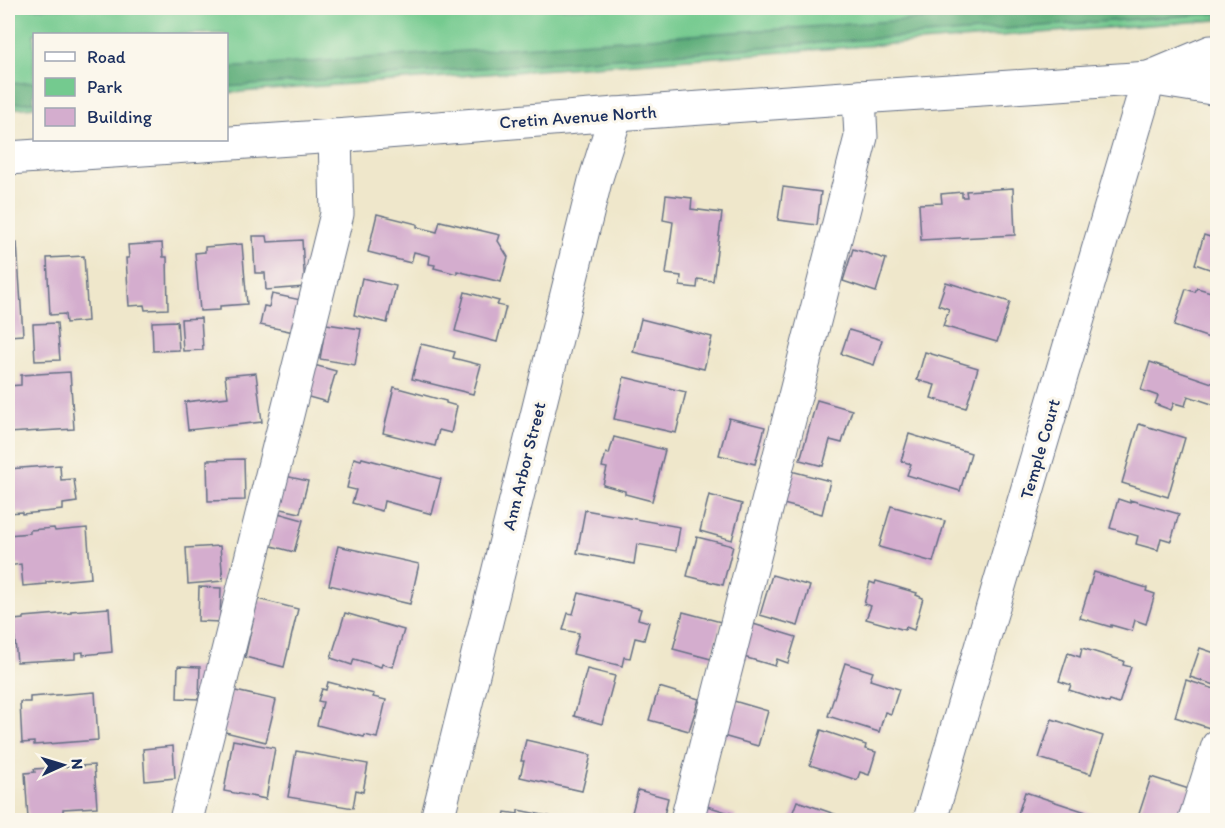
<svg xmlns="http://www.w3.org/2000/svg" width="1225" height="828" viewBox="0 0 1225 828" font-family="Itim,sans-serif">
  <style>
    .green { fill: #74ca8f; stroke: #487c76; stroke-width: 1.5 }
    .forest { fill: #5fae7a; stroke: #3d6e6c; stroke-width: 1.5 }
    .building { fill: #d4adce }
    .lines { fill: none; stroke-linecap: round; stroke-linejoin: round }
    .minor-casing { stroke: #656f84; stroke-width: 35 }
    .major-casing { stroke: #656f84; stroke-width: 35 }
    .minor { stroke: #fff; stroke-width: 33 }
    .major { stroke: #fff; stroke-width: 33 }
    .labels { text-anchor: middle; stroke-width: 6; stroke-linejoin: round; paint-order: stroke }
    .street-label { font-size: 18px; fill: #1b2f5e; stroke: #fbf7ec }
  </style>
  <rect width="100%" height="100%" fill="#fbf7ec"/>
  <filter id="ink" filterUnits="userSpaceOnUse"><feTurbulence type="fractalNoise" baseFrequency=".0167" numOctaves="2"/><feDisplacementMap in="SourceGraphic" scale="12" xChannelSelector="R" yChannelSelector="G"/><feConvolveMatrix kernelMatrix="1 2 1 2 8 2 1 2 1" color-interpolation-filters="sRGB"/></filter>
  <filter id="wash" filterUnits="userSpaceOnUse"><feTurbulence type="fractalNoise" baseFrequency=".008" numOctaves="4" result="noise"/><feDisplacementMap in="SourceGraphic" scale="24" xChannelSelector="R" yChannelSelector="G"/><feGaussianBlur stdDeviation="1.35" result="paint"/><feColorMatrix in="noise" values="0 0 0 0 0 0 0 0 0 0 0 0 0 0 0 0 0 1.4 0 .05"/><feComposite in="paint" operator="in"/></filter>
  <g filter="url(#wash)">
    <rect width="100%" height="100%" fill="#efe7cb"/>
    <path class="green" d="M8,8H1217V20L227,93L226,34H34V107L8,109Z"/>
    <g class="forest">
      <path d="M1076,8H1217L1218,13L227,87V68Z"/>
      <path d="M34,82V102L8,104V84Z"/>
    </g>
    <g id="blocks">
      <g class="building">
        <path d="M783,187L821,192L817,225L778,220Z"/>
        <path d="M1013,188L1015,235L921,240L919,204L942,203L941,194L962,192V197H967L966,191Z"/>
        <path d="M666,195L692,198L691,209L722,213L713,281L698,279L697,288L680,286L681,276L666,274L673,222L663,220Z"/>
        <path d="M377,214L417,224V227L437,232L440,221L500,235L498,241L508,257L501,282L457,271V274L434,268L435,265L429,264L430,256L414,252L411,263L368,252Z"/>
        <path d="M1204,235L1213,238L1214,236L1218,237V272L1195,264Z"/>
        <path d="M253,236H267L268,242L302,240L305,287L266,290L265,273H255Z"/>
        <path d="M17,243L23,335L8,336V244Z"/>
        <path d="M162,243L163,257H167L168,309L145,310L144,305L129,306L126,258H129L128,245Z"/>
        <path d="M242,244L247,304L220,306V310L200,311L195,253L205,252V247Z"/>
        <path d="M853,249L886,259L876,292L843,281Z"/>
        <path d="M84,256L88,321L66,323L65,314L50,315L47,258Z"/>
        <path d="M362,278L396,286L387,323L354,315Z"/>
        <path d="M946,282L1010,302L997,342L943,326L949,309L938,305Z"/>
        <path d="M1197,288L1218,294V341L1174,326L1186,289L1195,292Z"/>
        <path d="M465,292L499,301L497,305L506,307L497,342L455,331Z"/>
        <path d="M272,294L301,300L294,332L260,325L264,306L269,307Z"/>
        <path d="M201,318L203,350L183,351L181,319Z"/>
        <path d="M641,319L712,337L704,369L633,352Z"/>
        <path d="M177,321L179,350L153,351L152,322Z"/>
        <path d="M57,323L60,360L35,361L33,324Z"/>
        <path d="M326,324L361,329L355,365L320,359Z"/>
        <path d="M849,330L882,340L874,365L841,354Z"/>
        <path d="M421,344L455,352L453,358L481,365L473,394L412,379Z"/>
        <path d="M925,352L978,368L966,408L931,398L935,385L917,380Z"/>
        <path d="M1150,362L1218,385V395L1215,405L1188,396L1185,406L1174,403L1171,410L1155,404L1158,396L1141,390Z"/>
        <path d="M314,365L336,371L327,402L305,396Z"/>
        <path d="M70,372L74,429L8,433V386L21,385V375Z"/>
        <path d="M256,373L262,422L188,430L185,402L228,397L225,376Z"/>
        <path d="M624,377L686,392L676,433L614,419Z"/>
        <path d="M394,387L446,401V403L457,406L451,433L439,430L435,446L383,433Z"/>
        <path d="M817,400L852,410L842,443L830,440L823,466L800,460Z"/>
        <path d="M729,418L765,427L755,464L719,455Z"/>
        <path d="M1139,424L1185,438L1168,497L1122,483Z"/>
        <path d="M909,434L971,453L960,491L907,475L911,464L901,461Z"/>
        <path d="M614,437L665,450L652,501L625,494V491L603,485L607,468L602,467L606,453L609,454Z"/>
        <path d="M354,458L361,460L362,458L441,479L432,514L384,501L382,511L352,503L356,490L347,488Z"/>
        <path d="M244,459L245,500L208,501L207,460Z"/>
        <path d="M60,465L61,480L74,479L77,502L63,504V510L22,514V512L8,513V469Z"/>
        <path d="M791,471L830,481L822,514L783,504Z"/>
        <path d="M285,476L308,481L300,513L277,508Z"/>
        <path d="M709,495L742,504L732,540L700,531Z"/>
        <path d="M1118,499L1130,503V500L1179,514L1171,541L1161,538L1158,550L1136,544L1138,536L1110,528Z"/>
        <path d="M891,506L945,521L933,562L879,547Z"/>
        <path d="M585,510L680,527L676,551L637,544L634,564L577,553Z"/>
        <path d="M278,513L303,520L294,552L268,545Z"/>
        <path d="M54,528L55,531L87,528L91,578L46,582V584L23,586L21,564L8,566V535L30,533V530Z"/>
        <path d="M697,537L733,546L723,585L687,576Z"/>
        <path d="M220,546L223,581L188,584L186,548Z"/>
        <path d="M338,546L419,564L410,604L329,585Z"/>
        <path d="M1094,572L1147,588L1146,591L1155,594L1146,624L1135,620L1132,631L1111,625V627L1080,618Z"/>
        <path d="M772,575L810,586L798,626L760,615Z"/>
        <path d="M876,581L917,593L916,595L923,598L914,630L906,627L905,630L866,619L871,606L864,604L870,582L875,584Z"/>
        <path d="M199,587L221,588L220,622L198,621Z"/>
        <path d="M579,593L641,609L638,619L649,622L644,640L635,638L630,658L624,657L622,666L573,654L579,633L563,630L568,613L573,614Z"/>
        <path d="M258,599L298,609L284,667L245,657Z"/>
        <path d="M109,608L112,652L83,655V652L75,653V659L17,662L13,620L24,619V617L71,613V611Z"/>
        <path d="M683,612L721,622L711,659L673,649Z"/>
        <path d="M345,613L404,630L393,667L382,664L381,667L354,659L352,665L331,658Z"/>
        <path d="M750,623L796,637L788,663L777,659L775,666L740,656Z"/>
        <path d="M1082,648L1124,661L1123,665L1131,667L1119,704L1110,701L1109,703L1069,690L1071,685L1059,681L1068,653L1080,657Z"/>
        <path d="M1200,648L1218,654V686L1190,677Z"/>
        <path d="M845,663L873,672L870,680L899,689L891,714L885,712L879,732L828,716Z"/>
        <path d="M178,666L200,667L199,699L177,698Z"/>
        <path d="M587,669L615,676L602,724L574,716Z"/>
        <path d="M1186,680L1218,690V716L1213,729L1175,717Z"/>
        <path d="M328,682L374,694L373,697L386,700L377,738L365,735L364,737L317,725L323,702L318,701L322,689L326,690Z"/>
        <path d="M659,687L699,699L689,731L649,720Z"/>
        <path d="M231,690L276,700L266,742L221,731Z"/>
        <path d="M95,692L98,740L34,745V742L22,743L20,702H30V697Z"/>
        <path d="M727,699L768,711L758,746L716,734Z"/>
        <path d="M1052,719L1103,736L1091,774L1039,758Z"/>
        <path d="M821,730L866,745L865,749L876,752L869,775L860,772L857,780L810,765Z"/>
        <path d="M233,740L275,748L266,799L224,791Z"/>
        <path d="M526,740L591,755L582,791L520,777L524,761H521Z"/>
        <path d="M173,746L175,778L145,781L143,749Z"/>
        <path d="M296,751L368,764L363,792L356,790L353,808L288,797Z"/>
        <path d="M94,765L97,807L63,809V817L28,819L25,773L35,772L34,769Z"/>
        <path d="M1151,777L1192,790L1182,820H1137Z"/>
        <path d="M638,790L668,798L663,820H630Z"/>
        <path d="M1025,792L1095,815L1093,820H1016Z"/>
        <path d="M797,801L852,820H790Z"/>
        <path d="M697,803L736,815L734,820H692Z"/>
        <path d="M518,810L563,819V820H503L505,812L518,814Z"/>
      </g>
    </g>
  </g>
  <g filter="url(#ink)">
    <use href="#blocks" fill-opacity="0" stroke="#656f84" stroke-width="1.5"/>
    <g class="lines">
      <defs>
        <g id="minor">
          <path d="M187,820V816L337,214L335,136"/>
          <path d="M437,820L595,181L616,114"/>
          <path d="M687,820L861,137L859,97"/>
          <path d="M930,820L1149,78"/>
          <path d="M1195,820L1218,746"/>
        </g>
        <g id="major">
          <path d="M1149,78L1211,52H1218"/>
          <path d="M8,158L335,136L616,114L859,97L1149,78L1218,89"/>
        </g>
      </defs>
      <use href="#minor" class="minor-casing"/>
      <use href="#major" class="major-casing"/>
      <use href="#minor" class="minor"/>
      <use href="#major" class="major"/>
    </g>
  </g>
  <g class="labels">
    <g class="street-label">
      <text transform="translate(578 117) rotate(-4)" y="6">Cretin Avenue North</text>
      <text transform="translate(1040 449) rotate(-74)" y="6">Temple Court</text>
      <text transform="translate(524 466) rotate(-76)" y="6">Ann Arbor Street</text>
    </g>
  </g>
  <rect width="1225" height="828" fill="none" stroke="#fbf7ec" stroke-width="30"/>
  <rect x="33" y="33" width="195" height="108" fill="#fbf7ec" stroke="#a1a7b3" stroke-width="1.5"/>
  <rect x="45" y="52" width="30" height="9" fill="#ffffff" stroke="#a1a7b3" stroke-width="1.5"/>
  <text x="87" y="63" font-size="18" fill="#1b2f5e">Road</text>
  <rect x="45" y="78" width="30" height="18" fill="#74ca8f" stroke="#a1a7b3" stroke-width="1.5"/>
  <text x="87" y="93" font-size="18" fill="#1b2f5e">Park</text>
  <rect x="45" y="108" width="30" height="18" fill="#d4adce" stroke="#a1a7b3" stroke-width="1.5"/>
  <text x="87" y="123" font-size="18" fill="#1b2f5e">Building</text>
  <g transform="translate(63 765) rotate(86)" stroke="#fbf7ec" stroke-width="4.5" paint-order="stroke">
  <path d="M0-4.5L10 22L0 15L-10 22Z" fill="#1b2f5e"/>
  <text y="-9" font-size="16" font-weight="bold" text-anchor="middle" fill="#1b2f5e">N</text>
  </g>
</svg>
